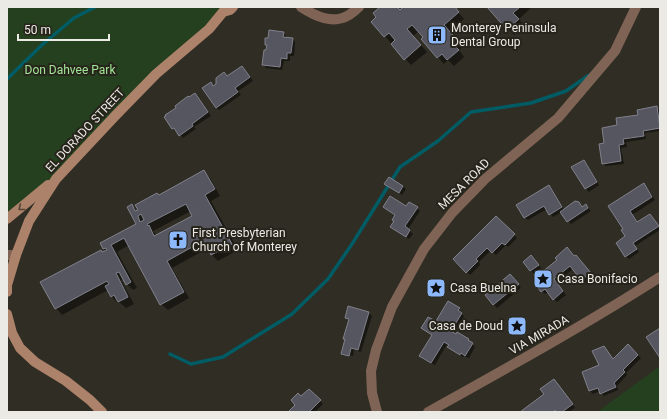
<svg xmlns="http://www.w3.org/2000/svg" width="667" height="419" viewBox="0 0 667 419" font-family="Roboto,sans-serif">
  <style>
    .green { fill: #24401e }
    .shadow { fill: #0007; fill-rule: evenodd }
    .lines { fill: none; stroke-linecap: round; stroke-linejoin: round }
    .stream { stroke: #005c64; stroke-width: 3.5 }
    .building { fill: #565660; stroke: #81818c; fill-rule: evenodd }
    .street { stroke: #7f6455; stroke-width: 10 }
    .secondary { stroke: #ad826a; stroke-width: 10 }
    .oneway { stroke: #554537 }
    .labels { text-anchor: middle; stroke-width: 4; stroke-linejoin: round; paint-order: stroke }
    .poi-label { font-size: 12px; fill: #eceae5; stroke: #26241b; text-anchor: start }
    .park-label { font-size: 12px; fill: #a2e395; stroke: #26241b }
    .street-label { font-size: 12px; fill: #eceae5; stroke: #26241b }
  </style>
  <rect width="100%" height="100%" fill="#302d24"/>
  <g class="green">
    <path d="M7,7H226L56,179L7,219Z"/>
    <path d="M660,366V412H597Z"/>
  </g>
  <g class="shadow">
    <path d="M382,7H397L400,11L405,7H454L464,19L450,31L463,47L459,50L464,57L454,66L448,60L444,64L422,39L424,37L419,31L413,36L427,52L411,65L372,22L378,17Z"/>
    <path d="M489,7H532L519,19L524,26L514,35Z"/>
    <path d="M283,33L286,36V38L292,39L295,42L294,56H290V61H284L282,70L266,68L263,64L267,51L268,46L266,44Z"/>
    <path d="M245,70L253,81L238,91L241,95L219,110L216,107L211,83L214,87L228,77Z"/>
    <path d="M198,98L211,116L194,127L196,129L183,138L177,130L176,131L173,128Z"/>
    <path d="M657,107L660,112V131L645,133L646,139L626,142L627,147L621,148L624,164L606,166L603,163L605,144L618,126Z"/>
    <path d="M584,161L587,164L599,185L589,192L586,189Z"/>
    <path d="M204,172L210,178L220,196L211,201L238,250L218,261L212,255L208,248L172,268L189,298L168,310L161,304L129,245L117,252L137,288L133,290L127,284L124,279L121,280L134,304L126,308L119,302L118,303L111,296L108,290L62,315L56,308L103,253L106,251L104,249L101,243L138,224L132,206L137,211L159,196ZM191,211L194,217L157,236L153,231Z"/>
    <path d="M386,184L403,186L406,189L402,195L389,187Z"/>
    <path d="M549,186L552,189L564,210L579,203L583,208L586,206L591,211L571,224L562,212L553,217L547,209L528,220L525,217Z"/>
    <path d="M647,188L655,200L632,215L638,223L650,215L660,229V230L635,246L639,252L629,259L626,256L627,237L625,230L610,206Z"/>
    <path d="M384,207L417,208L420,211L408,229L413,234L409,239L395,230L396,216Z"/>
    <path d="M496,217L517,238L508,247L506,245L496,255L491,250L479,262L480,265L470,275L454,259Z"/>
    <path d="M575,257L579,259L593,276L585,282L573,269L556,283L566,295L557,302L548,292L545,294L542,291L538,286L541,283L537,274L535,273L534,274L524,262L534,259L541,268L539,270L542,273Z"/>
    <path d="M513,279L521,288L497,308L486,295Z"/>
    <path d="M459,309L462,312L461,313L464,316L454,334L472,344L475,347L469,358L464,356L463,357L452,350L449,347V346L447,344L435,365L423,359L420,356L433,335L423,328L437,323Z"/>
    <path d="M369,313L372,316L361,352L354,350L353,356L344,354V356L342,354L346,340L344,338L349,320L346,317Z"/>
    <path d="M628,345L641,358L626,373L627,375L617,386L618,390L604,396L600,391L593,394L590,391L584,372L613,360Z"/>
    <path d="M554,380L575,408L569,412H521L546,394Z"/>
    <path d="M309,390L323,404L315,412H290Z"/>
  </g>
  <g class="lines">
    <g class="stream">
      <path d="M7,79L43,44L74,18L95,7"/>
      <path d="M170,354L191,364L223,357L292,314L328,279L352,244L400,167L438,141L471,112L531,103L566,91L589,75"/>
    </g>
  </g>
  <g class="building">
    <path d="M380,7H397L400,10L403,7H455L459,12L444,25L457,40L453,44L459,50L447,60L442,54L437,58L421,39L423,37L412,25L407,29L421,45L404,60L391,44L395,40L389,33L384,37L371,22L376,17L373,13Z"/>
    <path d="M487,7H520L513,13L519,19L507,30Z"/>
    <path d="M269,30L284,32L283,37L293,38L291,53H287V59L281,58L280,67L262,65L264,50H266L267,45H265V38H268Z"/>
    <path d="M242,66L250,77L235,88L238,92L216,108L202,88L211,82L213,86L216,84V78L224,72L227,76Z"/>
    <path d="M195,93L208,112L192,124L193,126L179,136L174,128L172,129L164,117L166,116L165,115L176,108L175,106L188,96L189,97Z"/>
    <path d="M657,106L660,128L643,131L644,136L623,139L624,144L619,145L621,161L602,164L599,144L604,143L602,128L617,125L616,118L638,115L637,110Z"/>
    <path d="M584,160L597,182L585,189L571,167Z"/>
    <path d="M204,170L215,189L205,195L232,244L211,255L203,241L167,261L184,292L160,305L124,238L111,245L131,282L126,285L119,272L116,273L128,297L118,302L114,295L111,297L105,286L109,284L107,281L55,309L40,282L101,250L102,252L107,250L106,248L103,249L100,243L136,224L127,207L132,204L135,211L138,210L135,205L157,193L159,195ZM186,204L192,216L154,236L149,225L148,226L147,224ZM141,214L144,220L140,222L138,216Z"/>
    <path d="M389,177L403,186L399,193L384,184Z"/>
    <path d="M644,183L652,197L630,211L637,222L650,214L659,226L633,243L637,249L625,257L616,243L625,236L621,230L623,229L608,206Z"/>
    <path d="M549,185L562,207L549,215L544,206L524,218L516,205Z"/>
    <path d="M390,196L406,206L409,202L418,207L405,226L410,230L406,237L390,227L394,221L392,220L395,215L383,207Z"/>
    <path d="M575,201L579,202L582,207L586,204L588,208L567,222L560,212Z"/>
    <path d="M496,216L515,234L505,245L502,243L492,253L487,248L476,259L478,261L466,273L453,259Z"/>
    <path d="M567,247L574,256L576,255L591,273L581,280L570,266L554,279L563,291L553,300L545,289L541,292L536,285L540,283L534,276L535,274L540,270L542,272L557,260L555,258Z"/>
    <path d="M531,255L539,265L530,271L523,262Z"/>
    <path d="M510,274L519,284L493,305L485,295Z"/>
    <path d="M448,301L460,308L458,310L462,313L451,331L456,334L457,332L469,339L468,340L473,343L465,356L461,353L460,355L447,347L449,345L444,342L431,363L419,356L432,335L421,328L428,317L436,321Z"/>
    <path d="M348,306L369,312L358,350L351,348L349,356L341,354L345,339H343L349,319L345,318Z"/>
    <path d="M660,328V358L646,337Z"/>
    <path d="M628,344L638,355L623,370L625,372L614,383L616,387L600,394L598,388L589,391L582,372L599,365L592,351L604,346L613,359Z"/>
    <path d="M554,379L573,404L562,412H556L555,410L553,412H520L544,394L540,389Z"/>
    <path d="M309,389L321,400L309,412H288L295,405L291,400L298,393L301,396Z"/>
  </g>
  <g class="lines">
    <g class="street">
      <path d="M301,7C315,16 333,25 349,15C352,13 356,10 359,7"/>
      <path d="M7,255H16"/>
      <path d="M377,412L372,393L371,371L376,350L392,307L424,249L452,213L485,179L558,118L615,51L636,7"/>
      <path d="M428,412C507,368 585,325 660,277"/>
    </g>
    <g class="secondary">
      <path d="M7,219L48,185"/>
      <path d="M7,292V285L16,255L29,221L56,179L115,116L156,74L209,29L223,12L230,10L233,7"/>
      <path d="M7,314L12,333L20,348L35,362L66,381L90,400L102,412"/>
    </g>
  </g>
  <defs><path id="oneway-chevron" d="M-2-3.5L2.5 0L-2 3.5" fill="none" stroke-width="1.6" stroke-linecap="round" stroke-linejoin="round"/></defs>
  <use class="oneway" href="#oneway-chevron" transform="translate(21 208) rotate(141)"/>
  <defs>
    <symbol id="building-square" viewBox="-11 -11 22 22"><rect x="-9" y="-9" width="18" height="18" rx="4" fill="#8db9fc" stroke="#26241b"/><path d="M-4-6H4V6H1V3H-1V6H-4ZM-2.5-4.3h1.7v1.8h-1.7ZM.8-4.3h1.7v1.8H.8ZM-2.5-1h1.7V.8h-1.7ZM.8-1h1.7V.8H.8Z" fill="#111"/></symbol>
    <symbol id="church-square" viewBox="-11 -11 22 22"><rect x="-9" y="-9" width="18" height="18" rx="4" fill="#8db9fc" stroke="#26241b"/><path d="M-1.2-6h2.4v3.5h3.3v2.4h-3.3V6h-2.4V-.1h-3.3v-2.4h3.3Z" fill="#111"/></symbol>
    <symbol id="sight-square" viewBox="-11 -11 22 22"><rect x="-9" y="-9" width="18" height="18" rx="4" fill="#8db9fc" stroke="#26241b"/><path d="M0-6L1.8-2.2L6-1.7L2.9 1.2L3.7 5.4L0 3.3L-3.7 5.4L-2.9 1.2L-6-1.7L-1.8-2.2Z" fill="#111"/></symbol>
  </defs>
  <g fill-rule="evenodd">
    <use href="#building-square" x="426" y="24" width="22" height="22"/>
    <use href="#church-square" x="167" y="229" width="22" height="22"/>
    <use href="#sight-square" x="532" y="268" width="22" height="22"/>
    <use href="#sight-square" x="425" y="277" width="22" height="22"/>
    <use href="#sight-square" x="506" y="315" width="22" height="22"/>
  </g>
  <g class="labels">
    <g class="poi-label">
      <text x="451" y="32">Monterey Peninsula<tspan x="451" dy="14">Dental Group</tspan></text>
      <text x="192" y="237">First Presbyterian<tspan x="192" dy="14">Church of Monterey</tspan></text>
      <text x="557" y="283">Casa Bonifacio</text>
      <text x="450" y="292">Casa Buelna</text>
      <text x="503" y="330" text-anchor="end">Casa de Doud</text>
    </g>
    <g class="park-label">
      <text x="70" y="74">Don Dahvee Park</text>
    </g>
    <g class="street-label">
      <text transform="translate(85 130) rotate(-47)" y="4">EL DORADO STREET</text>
      <text transform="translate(464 184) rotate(-45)" y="4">MESA ROAD</text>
      <text transform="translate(539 335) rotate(-30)" y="4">VIA MIRADA</text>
    </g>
  </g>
  <rect width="667" height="419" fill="none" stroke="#eceae5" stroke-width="16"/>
  <path d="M18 34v6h91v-6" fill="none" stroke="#eceae5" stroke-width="2"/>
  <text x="24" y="34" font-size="12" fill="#eceae5" stroke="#26241b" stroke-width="3" paint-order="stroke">50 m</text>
</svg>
